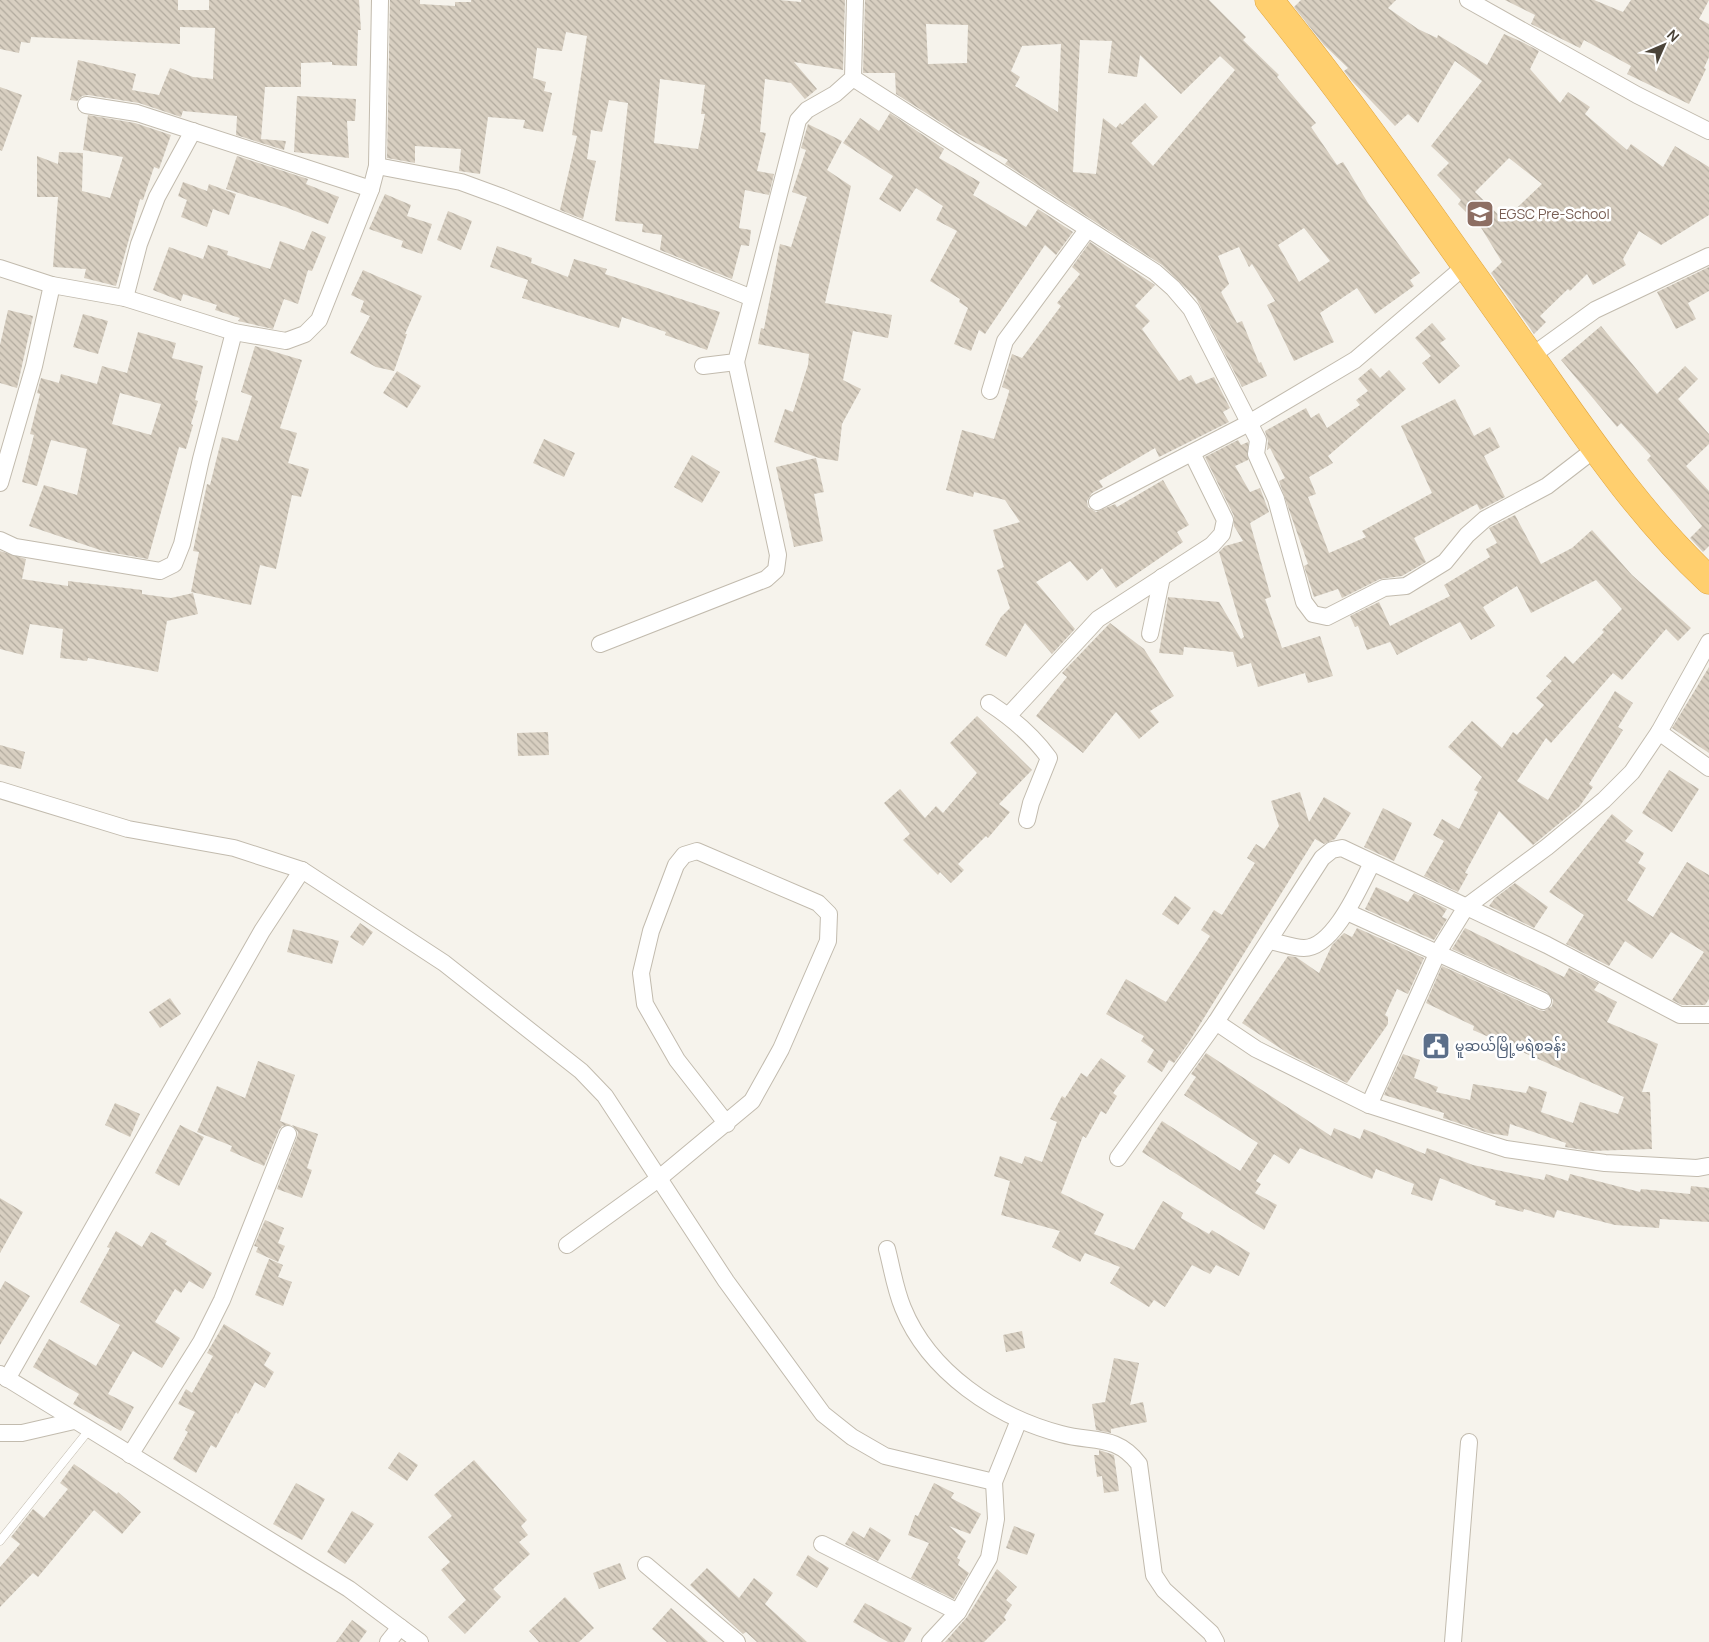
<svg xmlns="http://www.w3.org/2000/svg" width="1709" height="1642" viewBox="0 0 1709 1642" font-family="Manrope,'Noto Sans Myanmar',sans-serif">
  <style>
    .building { fill: url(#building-back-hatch); fill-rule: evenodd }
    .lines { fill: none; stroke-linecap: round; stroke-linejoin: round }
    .lane-casing { stroke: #c2bbae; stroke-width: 9 }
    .street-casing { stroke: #c2bbae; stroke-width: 18 }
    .highway-casing { stroke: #e0a43c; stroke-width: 29 }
    .lane { stroke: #fff; stroke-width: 8 }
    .street { stroke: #fff; stroke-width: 16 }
    .highway { stroke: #ffcf6e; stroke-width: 28 }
    .labels { text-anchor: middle; stroke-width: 5; stroke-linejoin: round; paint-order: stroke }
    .education-label { font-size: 14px; fill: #785e54; stroke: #fff; text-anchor: start }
    .service-label { font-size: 14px; fill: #4e5e75; stroke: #fff; text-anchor: start }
  </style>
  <defs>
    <pattern id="building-back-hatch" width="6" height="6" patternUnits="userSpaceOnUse" patternTransform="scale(1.25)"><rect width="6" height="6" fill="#d8cfc1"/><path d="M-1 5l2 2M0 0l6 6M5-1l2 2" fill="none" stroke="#b1aa9e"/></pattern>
  </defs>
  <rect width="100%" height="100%" fill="#f6f3ec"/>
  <g class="building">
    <path d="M0,0H178V10H209V0H359L361,30H358L357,66L332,65V62L301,63V87H265L261,139L286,141L284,150L236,135L237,116L183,111L181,117L139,103L88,95L82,96L77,101L70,100L78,60L136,74L132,90L159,95L170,68L193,77L213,79L215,28L180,27V44L31,37L30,43L21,42L19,53L0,49Z"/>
    <path d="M390,0H420V4L455,6V2H471V0H779L801,2V0H845L843,70L794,62L817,89L805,99L791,83L765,79L760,132L766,133L757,171L774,174L769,195L745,190L739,228L751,230L749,246L741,245L732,279L660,250L662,235L642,232L643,224L615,221L628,103L609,100L602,132L591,130L587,159L596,161L583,219L560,210L577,136L572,135L587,36L566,32L562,51L537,48L533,78L546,82L544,91L552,93L543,132L523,128L525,120L488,117L480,174L459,171L461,149L415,146V163L387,158ZM660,79L705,85L701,114H705L698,149L654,143Z"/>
    <path d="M865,0H1209L1246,37L1243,40L1279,75L1277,77L1316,123L1311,127L1337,165L1343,162L1368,203L1420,273L1410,280L1414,286L1375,314L1357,288L1320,313L1334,342L1294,361L1267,305L1275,301L1252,264L1249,267L1239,247L1218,256L1229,284L1221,292L1237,323L1242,321L1259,363L1261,362L1267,376L1242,387L1196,298L1162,265L1005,164L1008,160L959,134L896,94L895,73H863ZM926,24L968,25L967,63L928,64ZM1080,40L1112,41L1108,73L1137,77L1140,55L1181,94L1220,56L1235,70L1153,166L1131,143L1158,117L1145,103L1122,125L1120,123L1116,128L1103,118L1096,174L1073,172ZM1061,44L1058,112L1015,86L1020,77L1011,71L1022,46ZM1304,228L1330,261L1299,282L1278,245Z"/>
    <path d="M1301,0H1396L1388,8L1418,29L1437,38L1438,35L1487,65L1504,34L1522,42L1539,51L1530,69L1560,103L1568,92L1590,107L1585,114L1627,150L1631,144L1663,167L1675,146L1709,167V215L1661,245L1639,231L1623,259L1626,265L1593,285L1587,274L1570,291L1568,289L1540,316L1546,322L1534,334L1491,273L1502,262L1480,226L1458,204L1461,200L1437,175L1449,163L1431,146L1482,81L1455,61L1418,123L1408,114L1395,126L1351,80L1344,71L1348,68L1324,45L1294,7ZM1509,158L1542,184L1504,220L1475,192Z"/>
    <path d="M1505,0H1594L1623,12L1631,0H1709L1699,19L1709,24V57L1704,68L1706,69L1689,104L1627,74L1631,66L1584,40L1580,48L1531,24L1535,15Z"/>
    <path d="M0,87L22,95L2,151L0,150Z"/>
    <path d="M297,96L356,99L355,121H347L349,158L294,152Z"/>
    <path d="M890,113L944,149L939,158L980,182L973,195L1026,227L1038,209L1073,232L1056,255L1045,245L985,334L979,330L971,351L954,344L968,308L959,302L960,299L930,281L957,231L936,220L943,206L916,188L900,212L879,199L893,176L843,143L860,118L879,131Z"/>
    <path d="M88,115L135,123L171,135L159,169L154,167L143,200L140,199L116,286L84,278L86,269L53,267L58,197H37V156L58,164L59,152L83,153L82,191L110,198L123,157L83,150Z"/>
    <path d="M808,124L842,141L827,170L851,186L825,303L892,315L888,338L853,331L843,380L861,389L842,424L838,461L819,458L774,442L785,409L793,412L808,365L809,354L758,344L761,328L764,329L780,244L791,247L807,197L792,192L806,150L801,148Z"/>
    <path d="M237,156L308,179L306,184L339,197L328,224L285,207L226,189Z"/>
    <path d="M183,182L207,191L209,184L236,194L229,215L213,209L207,227L181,217L187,200L178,196Z"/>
    <path d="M385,194L411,205L407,216L432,224L422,254L401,247L403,241L369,229Z"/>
    <path d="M448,211L472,221L461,250L437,240Z"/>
    <path d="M312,231L326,237L312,271L308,270L298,304L284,299L273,329L238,321L240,318L215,310L217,305L183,294L181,301L153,290L169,247L203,259L208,245L228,251L227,255L270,269L280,241L304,250Z"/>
    <path d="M1090,242L1155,285L1135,306L1150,321L1142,329L1179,381L1191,375L1196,384L1214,377L1230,408L1223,412L1229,422L1159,457L1155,448L1099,481L1103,487L1092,493L1087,501L1088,507L1096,512L1115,504L1117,507L1163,480L1189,525L1177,532L1183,542L1116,588L1102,568L1087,581L1070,561L1036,582L1075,629L1052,654L1025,623L1006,657L985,645L1001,617L1010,608L997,570L1004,567L993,530L1020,522L1005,500L974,492L973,497L946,490L962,430L994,439L1009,392V390L1002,387L1012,354L1022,358L1061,306L1057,303L1080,274L1072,267Z"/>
    <path d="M497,246L532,258L531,263L568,277L574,259L607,269L605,274L720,312L707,350L665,335L666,332L622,317L619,328L522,298L528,280L490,267Z"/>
    <path d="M1709,267V291L1688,303L1696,319L1676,329L1657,292Z"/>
    <path d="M363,270L422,296L405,334H407L394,371L376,367L350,353L370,316L360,312L364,301L351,295Z"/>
    <path d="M8,310L33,316L17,388L0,383V345Z"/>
    <path d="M83,314L108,321L98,354L73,347Z"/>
    <path d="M1432,323L1446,339L1440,343L1460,366L1439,384L1422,363L1431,356L1415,338Z"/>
    <path d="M1601,326L1657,394L1685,366L1698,379L1678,399L1709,434V444L1686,466L1709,491V546L1703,552L1690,538L1702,526L1647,460L1651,456L1621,423L1617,427L1561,360Z"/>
    <path d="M138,332L176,343L172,358L203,366L195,400L198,401L191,424L193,425L186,449L179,447L148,559L103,551L29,526L44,485L77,495L87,449L51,440L37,486L22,482L34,435L30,434L40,394L37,393L41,378L59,383L61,374L97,384L102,366L127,373ZM120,393L161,404L151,435L112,424Z"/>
    <path d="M255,346L302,360L280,428L297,433L288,463L309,469L301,497L292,495L276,569L260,565L251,605L191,592L199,552L193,551L207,484L210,485L222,437L238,441L252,396L241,392Z"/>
    <path d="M1371,368L1380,378L1389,370L1406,389L1328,456L1333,463L1309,477L1316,494L1308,497L1329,553L1366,537L1362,531L1432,493L1401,426L1455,399L1474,436L1490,427L1500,447L1484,456L1505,497L1480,510L1477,504L1414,538L1426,562L1402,576L1380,579L1342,598L1338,589L1314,597L1304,566L1308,564L1279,481L1285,478L1270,448L1267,450L1268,441L1265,431L1306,408L1311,418L1319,413L1327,428L1360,405L1356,400L1368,391L1358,379Z"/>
    <path d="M397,371L421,386L407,408L383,393Z"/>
    <path d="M544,439L575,453L564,477L533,463Z"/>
    <path d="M1238,440L1241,445L1248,442V460L1235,466L1250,492L1260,488L1269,512L1250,523L1271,597L1265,599L1282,648L1320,636L1333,676L1308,683L1305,673L1258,687L1251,663L1237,667L1233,652L1184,647L1183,655L1159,653L1168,597L1219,602L1241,639L1244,637L1219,552L1225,546L1243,541L1234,526V516L1205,457Z"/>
    <path d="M692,455L720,472L702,503L674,487Z"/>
    <path d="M816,458L824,492L814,494L823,541L794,547L776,467Z"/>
    <path d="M1515,515L1541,564L1572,548L1592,530L1632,575L1691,628L1678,641L1666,629L1622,680L1613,673L1551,743L1546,738L1517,781L1548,800L1615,691L1633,703L1618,727L1623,730L1589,784L1593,787L1579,807L1533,845L1499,811L1465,873L1468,874L1458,892L1424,876L1444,841L1433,835L1442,819L1459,829L1478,792L1474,790L1482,777L1448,747L1472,721L1502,748L1513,732L1517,735L1544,705L1536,698L1552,681L1546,676L1565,656L1573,664L1604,632L1602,630L1622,609L1596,580L1531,613L1517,586L1483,607L1495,626L1471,640L1460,622L1397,655L1390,642L1367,650L1358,626L1355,627L1350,616L1379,602L1390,626L1450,596L1444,585L1490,557L1486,549L1497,543L1489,528Z"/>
    <path d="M0,551L26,559L22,579L68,586V581L142,590V594L171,598L193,593L198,614L167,621L158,672L88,658L87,661L60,658L63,629L30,624L23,655L0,649Z"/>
    <path d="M1110,623L1144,649L1174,696L1150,711L1159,722L1139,739L1116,712L1083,753L1036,716L1067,677L1062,673Z"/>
    <path d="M1709,667V753L1672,728Z"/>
    <path d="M977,716L1032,770L999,804L1010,812L988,838L986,836L958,864L964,870L951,883L940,872L938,875L903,840L910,834L884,803L900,789L925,818L936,806L943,813L977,773L950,743Z"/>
    <path d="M548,732L549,755L518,756L517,733Z"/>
    <path d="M0,745L25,752L21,769L0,764Z"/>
    <path d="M1669,770L1699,789L1672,832L1642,813Z"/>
    <path d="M1300,792L1309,822L1324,797L1351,813L1335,839L1324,844L1315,839L1189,1042L1174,1063L1169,1060L1162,1072L1147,1062L1154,1050L1141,1041L1144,1036L1106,1014L1126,979L1166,1002L1210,936L1201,930L1214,910L1222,915L1255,863L1247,858L1256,844L1264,849L1279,826L1271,801Z"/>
    <path d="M1383,808L1412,823L1394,861L1364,847Z"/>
    <path d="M1612,814L1633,831L1625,841L1644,853L1638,863L1646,868L1627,900L1653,917L1687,862L1709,875V999L1705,1005H1682L1672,1000L1704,952L1671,932L1652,959L1625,941L1609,966L1566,944L1584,915L1549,892Z"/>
    <path d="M1515,883L1548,907L1534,928L1489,906L1495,898Z"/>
    <path d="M1376,887L1408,902L1414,893L1447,909L1442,917L1447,919L1434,940L1365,909Z"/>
    <path d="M1175,896L1191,908L1178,925L1162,914Z"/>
    <path d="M360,923L373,932L363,946L350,937Z"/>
    <path d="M1357,928L1424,958L1408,994L1397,989L1385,1015L1388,1017V1024L1347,1083L1289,1054L1242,1023L1288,956L1296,957L1319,973L1332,945L1344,933L1352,937Z"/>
    <path d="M1465,928L1564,977L1569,968L1599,983L1594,990L1617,1002L1607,1022L1658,1044L1642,1092H1650L1652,1149L1590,1151L1565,1147L1566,1143L1510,1124L1508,1136L1488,1133L1443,1118L1444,1113L1384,1095L1403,1054L1420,1060L1414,1078L1438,1087L1436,1092L1470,1100L1473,1084L1526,1093L1529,1086L1547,1092L1541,1112L1573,1123L1580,1102L1618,1114L1624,1097L1473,1030L1474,1026L1426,1003L1442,966L1539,1010L1544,1011L1552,1006L1553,1000L1547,992L1452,949Z"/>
    <path d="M293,929L339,941L332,964L287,952Z"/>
    <path d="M170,998L181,1014L160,1028L149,1012Z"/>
    <path d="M1206,1053L1331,1136L1334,1128L1360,1139L1364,1129L1425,1154L1427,1148L1473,1165L1544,1180L1546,1174L1568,1181L1570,1174L1640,1192L1641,1189L1690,1194L1691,1186L1709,1188V1222L1660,1219L1659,1228L1615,1225L1557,1210L1554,1218L1524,1209L1523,1212L1495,1205L1496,1201L1440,1178L1432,1201L1411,1194L1414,1184L1376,1169L1372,1179L1300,1148L1289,1164L1274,1154L1256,1181L1261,1184L1255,1193L1277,1205L1264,1230L1142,1152L1162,1121L1240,1171L1258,1143L1184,1095L1196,1077L1191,1074Z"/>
    <path d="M1101,1058L1126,1076L1113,1093L1117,1096L1106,1114L1101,1111L1086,1138L1083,1136L1061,1193L1104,1214L1094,1234L1134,1250L1163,1201L1183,1213L1181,1218L1209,1234L1212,1230L1250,1253L1239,1276L1216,1265L1210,1274L1192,1265L1165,1307L1154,1300L1149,1307L1110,1283L1120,1267L1085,1253L1080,1262L1052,1247L1060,1231L1001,1215L1010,1181L994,1176L1000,1156L1022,1164L1025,1156L1042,1162L1057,1122L1050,1119L1062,1096L1065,1098L1081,1073L1087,1077Z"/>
    <path d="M258,1061L295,1075L280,1121L291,1125L282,1126L279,1130L264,1166L230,1151L232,1146L197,1132L217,1086L245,1098Z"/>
    <path d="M115,1103L140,1114L130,1137L105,1125Z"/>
    <path d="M180,1125L204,1137L179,1186L155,1173Z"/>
    <path d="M292,1125L318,1134L307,1168L312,1170L302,1198L277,1189L297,1137L298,1132Z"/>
    <path d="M0,1198L23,1212L0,1253Z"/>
    <path d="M265,1220L284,1228L278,1243L285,1246L278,1262L256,1252L258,1247L254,1246Z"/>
    <path d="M116,1231L142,1247L151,1232L167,1241L165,1244L212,1273L203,1289L189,1281L181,1293L175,1289L155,1322L180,1338L162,1368L133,1351L108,1394L134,1407L121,1431L73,1404L79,1394L33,1367L49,1339L96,1366L120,1325L80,1302L110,1248L107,1247Z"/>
    <path d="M269,1259L283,1265L278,1277L292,1282L283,1306L255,1295Z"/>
    <path d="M5,1281L30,1296L0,1345V1290Z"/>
    <path d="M224,1324L271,1353L264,1365L274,1372L265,1388L255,1382L238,1414L236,1412L216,1448L211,1445L196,1473L173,1459L188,1432L185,1430L195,1412L178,1404L186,1389L192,1393L213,1356L207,1353Z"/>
    <path d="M1022,1331L1025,1348L1006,1352L1003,1335Z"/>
    <path d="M1114,1358L1139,1363L1130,1405L1143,1402L1147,1422L1111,1429V1433L1096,1430L1092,1404L1105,1402Z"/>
    <path d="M1099,1450L1114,1455L1119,1491L1104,1493L1102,1476L1097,1477L1094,1455H1099Z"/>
    <path d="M399,1452L418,1465L407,1481L388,1468Z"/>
    <path d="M474,1460L527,1520L521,1526L528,1535L519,1542L530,1554L493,1589L501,1597L465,1634L448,1617L466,1600L441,1570L450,1562L428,1537L452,1516L434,1495Z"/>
    <path d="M74,1464L117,1494L118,1492L141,1512L122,1534L94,1510L38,1577L33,1573L0,1607V1567L20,1544L11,1537L33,1509L44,1518L68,1489L60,1483Z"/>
    <path d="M296,1483L325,1499L302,1540L273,1524Z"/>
    <path d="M934,1483L954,1493L951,1498L981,1514L970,1534L949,1526L966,1541L957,1558L960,1560L958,1565L969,1573L954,1599L911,1578L929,1543L908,1535L915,1515L918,1516Z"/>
    <path d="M352,1511L374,1524L345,1564L327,1552Z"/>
    <path d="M1014,1526L1035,1534L1027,1555L1006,1548Z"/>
    <path d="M870,1527L891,1540L878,1561L845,1544L853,1531L864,1538Z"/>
    <path d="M808,1555L829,1568L817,1588L796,1575Z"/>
    <path d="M620,1563L626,1579L599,1589L593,1573Z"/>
    <path d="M707,1568L739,1598L754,1578L773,1593L765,1604L807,1642H757L746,1632L743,1634L690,1585Z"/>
    <path d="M997,1569L1017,1587L1006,1600L1012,1605L1004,1617L1006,1620L984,1642H945L967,1617Z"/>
    <path d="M565,1597L594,1628L579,1642H539L529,1631Z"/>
    <path d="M865,1603L912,1628L904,1642H888L853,1622Z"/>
    <path d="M671,1608L708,1642H667L652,1629Z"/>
    <path d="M352,1620L367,1631L359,1642H336Z"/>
  </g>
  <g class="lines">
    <defs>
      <path id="lane" d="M0,1541L89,1430"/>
      <g id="street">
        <path d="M1468,0L1637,95L1709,131"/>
        <path d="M853,78L1155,272L1173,288L1191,309L1258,440L1256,454L1276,499L1304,602L1313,614L1327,617L1384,588L1406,586L1445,562L1467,535L1485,519L1547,486L1595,449"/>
        <path d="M86,105L137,113L371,189"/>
        <path d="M377,166L461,182L502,197L752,298"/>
        <path d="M0,268L52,285L125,298L234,332L286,341L305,334L319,320L371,189L377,166L380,0"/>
        <path d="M125,298L139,244L157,197L193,131"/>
        <path d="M1530,357L1595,310L1709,256"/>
        <path d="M703,366L736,362L798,120L807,110L835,94L853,78L855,0"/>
        <path d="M990,391L1005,341L1087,230"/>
        <path d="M0,483L34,366L52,285"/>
        <path d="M1097,502L1249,423L1355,360L1465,266"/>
        <path d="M0,540L15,547L160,571L174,564L182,544L201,459L234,332"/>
        <path d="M1150,634L1162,577"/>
        <path d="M600,644L766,579L776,570L778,555L736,362"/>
        <path d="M989,703C1012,718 1033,736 1049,758L1031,803L1027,820"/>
        <path d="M1008,716L1098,619L1212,545L1222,534L1225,520L1192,453"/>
        <path d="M1659,732L1709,768"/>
        <path d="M0,790L128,829L234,848L302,870L444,963L581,1071L605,1096L726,1281L823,1414L852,1437L885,1456L994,1482L1019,1420"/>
        <path d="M1347,912L1543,1001"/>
        <path d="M1270,941C1281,943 1293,948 1304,948C1334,948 1360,886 1372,863"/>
        <path d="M1216,1022L1256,1049L1369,1105L1506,1149L1605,1163L1697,1168L1709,1166"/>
        <path d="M1369,1105L1437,954L1466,907L1547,847L1604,800L1632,772L1659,732L1709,642"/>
        <path d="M1118,1158L1216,1022L1322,858L1332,850L1342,848L1547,945L1680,1015H1709"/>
        <path d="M567,1245L657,1180L752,1101L781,1049L828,941L829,914L818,903L697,851L684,855L676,865L651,931L641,973L645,1004L677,1060L727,1124"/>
        <path d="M887,1249C892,1268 895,1289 903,1308C929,1372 996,1417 1061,1434C1094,1443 1116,1434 1139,1464L1154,1575L1164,1590L1211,1633L1216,1642"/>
        <path d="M0,1374L349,1589L420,1642"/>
        <path d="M7,1379L262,931L302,870"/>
        <path d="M0,1433H22L74,1421"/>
        <path d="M130,1455L201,1342L222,1300L288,1134"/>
        <path d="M822,1544L958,1612"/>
        <path d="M646,1565L737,1642"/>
        <path d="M388,1642L400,1627"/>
        <path d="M930,1642L958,1612L989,1558L996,1519L994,1482"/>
        <path d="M1453,1642L1469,1442"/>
      </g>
      <path id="highway" d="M1269,0C1361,114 1443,234 1528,353C1584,432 1638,514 1709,580"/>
    </defs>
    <use href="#lane" class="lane-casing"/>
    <use href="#street" class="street-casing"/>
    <use href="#highway" class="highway-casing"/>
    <use href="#lane" class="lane"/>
    <use href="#street" class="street"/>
    <use href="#highway" class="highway"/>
  </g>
  <defs>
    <symbol id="school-square" viewBox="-11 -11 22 22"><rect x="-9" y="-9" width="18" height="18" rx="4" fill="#8d6e63" stroke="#fff"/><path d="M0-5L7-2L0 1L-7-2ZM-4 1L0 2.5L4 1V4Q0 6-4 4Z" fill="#fff"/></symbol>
    <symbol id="civic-square" viewBox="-11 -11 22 22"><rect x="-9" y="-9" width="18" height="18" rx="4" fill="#5c6f8a" stroke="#fff"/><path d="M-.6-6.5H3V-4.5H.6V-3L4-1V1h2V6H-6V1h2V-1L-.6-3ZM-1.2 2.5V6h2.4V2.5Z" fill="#fff"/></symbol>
  </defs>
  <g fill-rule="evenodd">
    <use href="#school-square" x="1464" y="198" width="32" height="32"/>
    <use href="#civic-square" x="1420" y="1030" width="32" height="32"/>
  </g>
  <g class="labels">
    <g class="education-label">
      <text x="1499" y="219">EGSC Pre-School</text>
    </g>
    <g class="service-label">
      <text x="1455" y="1051">မူဆယ်မြို့မရဲစခန်း</text>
    </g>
  </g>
  <g transform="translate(1664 45) rotate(45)" stroke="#ffffff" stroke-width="4" paint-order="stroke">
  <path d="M0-4L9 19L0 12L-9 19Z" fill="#4b4439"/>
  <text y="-8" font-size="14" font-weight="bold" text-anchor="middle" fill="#4b4439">N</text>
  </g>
</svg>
